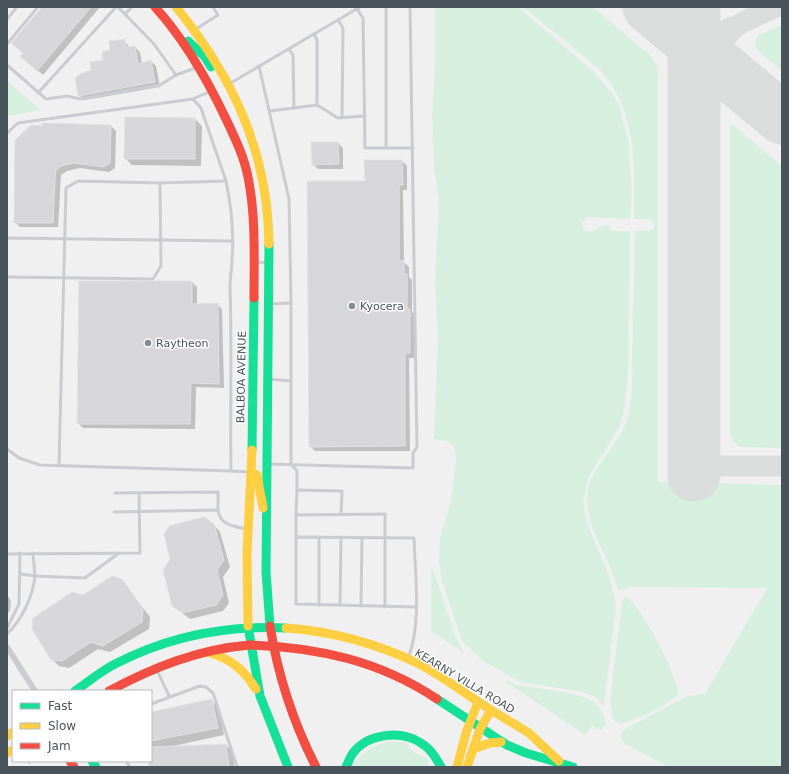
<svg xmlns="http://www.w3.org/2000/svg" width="789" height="774" viewBox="0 0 789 774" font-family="'DejaVu Sans',sans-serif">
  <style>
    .green { fill: #d6efdf }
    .shadow { fill: #0003 }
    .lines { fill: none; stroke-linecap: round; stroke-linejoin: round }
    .taxiway { stroke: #dbdcdc; stroke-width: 21 }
    .runway { stroke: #dbdcdc; stroke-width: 53 }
    .building { fill: #d7d7d9; stroke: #e2e2e3 }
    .path { stroke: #b8c4c0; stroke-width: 1.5; stroke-dasharray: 3 2; stroke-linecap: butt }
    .lane { stroke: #cacccf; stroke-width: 3 }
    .street { stroke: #cacccf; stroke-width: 6 }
    .fast { stroke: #16e098; stroke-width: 9 }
    .slow { stroke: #ffcf43; stroke-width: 9 }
    .jam { stroke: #f24e42; stroke-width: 9 }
    .poi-dot { fill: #838a90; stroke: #fff; stroke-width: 1.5 }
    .labels { text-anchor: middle; stroke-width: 3; stroke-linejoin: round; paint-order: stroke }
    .poi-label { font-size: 11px; fill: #48535c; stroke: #fff; text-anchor: start }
    .street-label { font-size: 11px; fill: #48535c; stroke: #fff }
  </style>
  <rect width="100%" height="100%" fill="#f1f0f0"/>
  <g class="green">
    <path d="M435,7H518L593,71L612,93L619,105L628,140L632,195L630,219L587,217L582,223L584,230C593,235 597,227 605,225L609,226L611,231H630L628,369L624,412L619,428L589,476L583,502L588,526L610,578L615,601V615L604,706L596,697L583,692L521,682L483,661L462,641L441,577L439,561L440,539L451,501L456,457L453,446L448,441L434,439L438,337L435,283L439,199L434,168L432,113L435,63Z"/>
    <path d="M523,7H593L651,56L657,65L658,78V482L782,485V767H669L624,743L621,739V734L625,729L688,696L705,694L767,588L631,587L618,591C612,560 587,532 587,499C587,470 617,448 626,422C634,400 632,374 632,352C633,312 634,272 635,231L653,230C655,225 654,222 650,219H634C634,167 638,108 598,68Z"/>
    <path d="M782,25V71L758,51L754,45L758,35Z"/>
    <path d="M7,81L41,110L7,116Z"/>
    <path d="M732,124L782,166V448L740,447L733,441L730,435V125Z"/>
    <path d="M431,569H433L455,636L464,653L431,631Z"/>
    <path d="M626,596C645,612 673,669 679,693C669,706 635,720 620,724L613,720L610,701L622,602Z"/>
    <path d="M507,680L516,685C534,688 582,692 595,703C602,709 605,716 606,725L601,730L592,726L585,735L505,681Z"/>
    <path d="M395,741L408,744L412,751L428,759L429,764L426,767H351C365,750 374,744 395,741Z"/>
  </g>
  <g class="shadow">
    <path d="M44,7H100L43,75L27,61Z"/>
    <path d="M124,40L130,48L135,47L140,52L142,64L151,61L156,66L160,87L85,100L79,95L93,71L104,61L111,51Z"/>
    <path d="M195,119L202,126L201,166L132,165L125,158Z"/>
    <path d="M111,126L116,131L115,168L109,172L80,168L67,171L61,175L58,227H20L15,222L16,141Z"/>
    <path d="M338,143L343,148V169H318L313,164Z"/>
    <path d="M402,161L407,166V190H403L404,262L409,267V277L412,280V312L415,315V358H409L410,451H315L310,446L366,182Z"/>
    <path d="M192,282L197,287V304H217L222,309L224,388L196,387L195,429L83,428L78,423Z"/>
    <path d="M213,524L220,532L230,567L223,577L229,603L223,611L190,619L173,606Z"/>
    <path d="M121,579L150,617L149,629L110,652L98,649L69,668L59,666L52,659L83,596Z"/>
    <path d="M7,595L11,601L10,611L7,613Z"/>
    <path d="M212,701L219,708L224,735L164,748L226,745L233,752L234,767H150L151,713Z"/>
  </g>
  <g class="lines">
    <g class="taxiway">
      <path d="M732,76C706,31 742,23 776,7"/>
      <path d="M694,87C697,57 704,40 732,27"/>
      <path d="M694,466H782"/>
    </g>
    <g class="runway">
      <path d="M649,7L782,118"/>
      <path d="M694,7V475"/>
    </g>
  </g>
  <g class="building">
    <path d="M42,7H91L37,71L20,56L23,53L11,43Z"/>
    <path d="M125,39L126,47L135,46L138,64L151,60L155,82L78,96L75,78L80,74L91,70L90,62L103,60L102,52L110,50L109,41Z"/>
    <path d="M125,117L195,118V159H124Z"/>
    <path d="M42,123L111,125L110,163L104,167L74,163L61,166L56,170L55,179L53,223H14L15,140L31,125L42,126Z"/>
    <path d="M311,142H338L339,164L312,165Z"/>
    <path d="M364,160H402L403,185H399V260L404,261V274H407V309H410V353H405V446L309,447L307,181H365Z"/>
    <path d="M79,281H192V304L218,303L219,384L191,383L190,424H77Z"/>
    <path d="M204,517L214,524L224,560L217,570L223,595L216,605L182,613L172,606L163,570L170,559L164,534L169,526Z"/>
    <path d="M112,576L122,579L143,609L142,622L103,646L91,642L62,661L51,660L32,629L33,618L72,592L83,595Z"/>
    <path d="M212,699L218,728L151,741V712Z"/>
    <path d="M226,744L229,767H149L148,761H151V747Z"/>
  </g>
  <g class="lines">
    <path class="path" d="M29,761L30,767"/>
    <g class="lane">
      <path d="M118,7L154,44L176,75L198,67"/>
      <path d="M386,7V148"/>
      <path d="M357,9L363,18L365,148H413"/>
      <path d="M125,14L132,7"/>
      <path d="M7,19L17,7"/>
      <path d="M338,20L343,28L342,117"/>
      <path d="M196,29L218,15L213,7"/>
      <path d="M314,34L317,40V105"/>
      <path d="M7,44L38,7"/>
      <path d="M289,49L293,55L294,108"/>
      <path d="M7,65L46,99L67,96L80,99L160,85L176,75"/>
      <path d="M259,66L289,199L291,303V464L297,471V490"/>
      <path d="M229,84L360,7"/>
      <path d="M38,93L116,7"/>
      <path d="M193,99L211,91"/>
      <path d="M270,111L317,105L338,118L365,116"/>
      <path d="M7,133L18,123L193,99L201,108L226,181"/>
      <path d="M7,238L231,241"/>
      <path d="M256,262L268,263"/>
      <path d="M7,277L153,279L161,266L160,183L226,181C231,205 234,235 232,259C232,268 230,278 230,287C232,348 230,410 231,471L249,472"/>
      <path d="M269,304L291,303"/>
      <path d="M269,379L291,381"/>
      <path d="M7,449L19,458L40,465L231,471"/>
      <path d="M267,464L413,468V453L417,447L410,7"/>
      <path d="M59,465L66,188L78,181L160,183"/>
      <path d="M115,493L218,492V510"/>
      <path d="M114,512L218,510C220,525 233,526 246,529"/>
      <path d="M296,515L297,490L342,491L341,514"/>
      <path d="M296,537V515L385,514V607"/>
      <path d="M33,553L35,576L85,578L119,553"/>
      <path d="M7,554L140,553L139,493"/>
      <path d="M319,605V537"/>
      <path d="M340,605L341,538"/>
      <path d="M361,606L362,538"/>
      <path d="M7,628L19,604L20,553"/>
      <path d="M7,634C22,620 33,596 35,576L21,574"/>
      <path d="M408,658C422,624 415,574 414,538L296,537V604L416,607"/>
      <path d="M157,670L169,696"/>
      <path d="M151,704L200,686L206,687L213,693L237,767"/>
      <path d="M126,761L130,767"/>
    </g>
    <path class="street" d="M7,647L35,691"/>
    <g class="fast">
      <path d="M188,41L205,57L211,67"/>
      <path d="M269,244L266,572L270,626"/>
      <path d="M252,450L254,298"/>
      <path d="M248,626L260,696L288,767"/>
      <path d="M75,691C88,682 101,671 115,664C169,636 226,625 286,628"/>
      <path d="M437,699L507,745L526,753L573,767"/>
      <path d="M92,761L96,767"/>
      <path d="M346,767C348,763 350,757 353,753C368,733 401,730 421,743C431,749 436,758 441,767"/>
    </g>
    <g class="slow">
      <path d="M176,7C233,77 268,152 269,244"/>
      <path d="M251,472L257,475L263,508"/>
      <path d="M248,626L247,553L252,450"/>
      <path d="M286,628C331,631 379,644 419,664C444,677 467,695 491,710"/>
      <path d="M208,652C231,659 243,669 256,689"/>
      <path d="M491,710L529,733L559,761"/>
      <path d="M7,736L13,732"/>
      <path d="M473,749L490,743L501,742"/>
      <path d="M7,753L13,750"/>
      <path d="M457,767L466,733L478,702"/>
      <path d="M467,767L480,729L491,710"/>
    </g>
    <g class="jam">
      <path d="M155,7C185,40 206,77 225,117C234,136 244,156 248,177C256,217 254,258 254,298"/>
      <path d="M270,626C278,676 293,722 316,767"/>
      <path d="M250,645C318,647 380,661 437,699"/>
      <path d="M109,691C154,667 199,649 250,645"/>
      <path d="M70,761L74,767"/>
    </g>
  </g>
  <g class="poi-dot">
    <circle cx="352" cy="306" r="4"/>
    <circle cx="148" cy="343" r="4"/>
  </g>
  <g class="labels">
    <g class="poi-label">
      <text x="360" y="310">Kyocera</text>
      <text x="156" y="347">Raytheon</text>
    </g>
    <g class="street-label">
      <text transform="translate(241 377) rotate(-89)" y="4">BALBOA AVENUE</text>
      <text transform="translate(465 681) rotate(31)" y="4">KEARNY VILLA ROAD</text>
    </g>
  </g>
  <rect width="789" height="774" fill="none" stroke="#48535c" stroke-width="16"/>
  <rect x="12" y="690" width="140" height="72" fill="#ffffff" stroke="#b6babe"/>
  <rect x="20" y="703" width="20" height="6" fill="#16e098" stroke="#b6babe"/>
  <text x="48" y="710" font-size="12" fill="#48535c">Fast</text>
  <rect x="20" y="723" width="20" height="6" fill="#ffcf43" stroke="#b6babe"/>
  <text x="48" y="730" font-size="12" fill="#48535c">Slow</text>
  <rect x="20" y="743" width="20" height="6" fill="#f24e42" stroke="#b6babe"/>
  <text x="48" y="750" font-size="12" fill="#48535c">Jam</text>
</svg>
